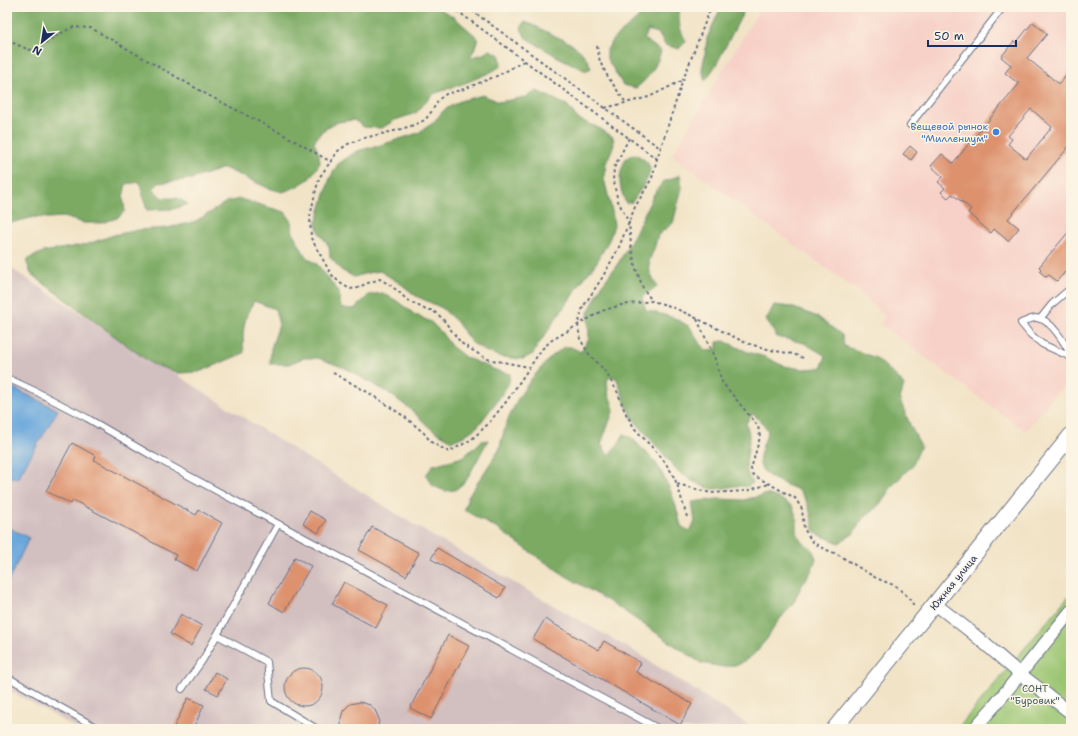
<svg xmlns="http://www.w3.org/2000/svg" width="1078" height="736" viewBox="0 0 1078 736" font-family="'Shantell Sans',sans-serif">
  <style>
    .built { fill: #f7d1c7 }
    .industrial { fill: #d2bfc0 }
    .green { fill: #9ac571; stroke: #5a7a68 }
    .forest { fill: #7baa63; stroke: #4b6c60 }
    .water { fill: #6ba7dc; stroke: #436b9d }
    .building { fill: #dd916d; fill-rule: evenodd }
    .lines { fill: none; stroke-linecap: round; stroke-linejoin: round }
    .service-casing { stroke: #666e82; stroke-width: 8 }
    .minor-casing { stroke: #666e82; stroke-width: 14 }
    .tertiary-casing { stroke: #666e82; stroke-width: 17 }
    .path { stroke: #666e82; stroke-width: 2; stroke-dasharray: 3 3; stroke-linecap: butt }
    .service { stroke: #fff; stroke-width: 6 }
    .minor { stroke: #fff; stroke-width: 12 }
    .tertiary { stroke: #fff; stroke-width: 15 }
    .shop-dot { fill: #3f7fe0; stroke: #fcf5e5; stroke-width: 1.5 }
    .labels { text-anchor: middle; stroke-width: 3; stroke-linejoin: round; paint-order: stroke }
    .shop-label { font-size: 10px; fill: #366cbe; stroke: #fcf5e5; text-anchor: end }
    .street-label { font-size: 10px; fill: #1b2f5e; stroke: #fcf5e5 }
    .park-label { font-size: 10px; fill: #415c64; stroke: #fcf5e5 }
  </style>
  <rect width="100%" height="100%" fill="#fcf5e5"/>
  <filter id="ink" filterUnits="userSpaceOnUse"><feTurbulence type="fractalNoise" baseFrequency=".025" numOctaves="2"/><feDisplacementMap in="SourceGraphic" scale="8" xChannelSelector="R" yChannelSelector="G"/><feConvolveMatrix kernelMatrix="1 2 1 2 8 2 1 2 1" color-interpolation-filters="sRGB"/></filter>
  <filter id="wash" filterUnits="userSpaceOnUse"><feTurbulence type="fractalNoise" baseFrequency=".012" numOctaves="4" result="noise"/><feDisplacementMap in="SourceGraphic" scale="16" xChannelSelector="R" yChannelSelector="G"/><feGaussianBlur stdDeviation="0.9" result="paint"/><feColorMatrix in="noise" values="0 0 0 0 0 0 0 0 0 0 0 0 0 0 0 0 0 1.4 0 .05"/><feComposite in="paint" operator="in"/></filter>
  <g filter="url(#wash)">
    <rect width="100%" height="100%" fill="#f1e3c6"/>
    <path class="built" d="M761,7H1071V376L1025,431L880,324L885,316L861,294L672,155Z"/>
    <path class="industrial" d="M7,266L277,439L429,534L635,652L755,729H78L7,689Z"/>
    <path class="green" d="M1071,593V729H957Z"/>
    <g class="forest">
      <path d="M7,7H437L455,18L478,38L474,50L470,57L481,55L490,50L500,55L501,66L491,72L468,82L433,94L416,113L395,120L382,128L364,127L354,120L338,122L322,131L314,142L319,154L320,163L309,179L296,187L283,192L268,188L224,168L192,179L159,183L153,189L162,198H178L188,204L174,209L147,210L143,198L140,182L126,184L123,197L125,211L117,218L102,223H84L63,217L48,218L34,217L7,224Z"/>
      <path d="M648,7H680C678,21 679,29 686,41L679,49L665,45L658,33L648,30L644,39L661,51C657,66 648,79 636,88L623,85L607,59V50L613,39L636,20Z"/>
      <path d="M721,7H746L716,65L705,81L702,69L705,54L707,38Z"/>
      <path d="M524,22C533,24 538,28 547,32C567,42 582,45 591,68L586,71L556,56L526,38L521,29Z"/>
      <path d="M537,91L567,105L578,119L599,128L613,137L614,145L606,163L604,179L612,211L614,225L610,238L597,262L582,281L570,299L556,318L548,331L538,345L533,354L523,359L501,357L485,351L471,342L457,322L442,308L416,296L401,284L380,271L367,273L354,277L341,270L330,257L329,246L320,234L316,224L330,178L338,164L357,151L384,144L418,133L433,123L444,110L460,101L483,95L499,102L526,97Z"/>
      <path d="M635,154C656,165 652,172 641,189C638,193 635,198 632,202L626,203C618,185 618,176 626,158Z"/>
      <path d="M680,175L682,188L673,223L658,235L654,249L649,261L650,273L657,286L642,297L646,310L675,318L690,327L698,341L706,350L717,349V342L724,341L748,352L765,357L784,366L803,369L821,368L826,356L804,343L777,337L766,320L774,305L791,307L818,317L842,335L844,346L876,358L899,379L904,386L899,398L911,427L921,446L912,466L893,485L880,504L862,520L853,534L839,543L815,533C811,519 810,501 799,491C795,487 787,486 782,483C750,469 759,458 768,431L762,422L753,414L746,423C747,427 749,431 749,436C750,452 740,469 753,483L747,486H735L724,488L713,489L703,486L692,481L678,471L633,419L626,405L617,379L612,376L607,380L608,392L614,409L601,444L608,455L618,444L624,434L633,439L656,463L669,487L675,503L681,526L689,531L695,522L692,502L717,499L744,500L767,494L781,499L793,507L797,520V532L801,541L812,549L816,558L812,570L801,587L794,602L776,624L767,639L753,655L740,664L723,667L701,663L637,620L615,605L566,576L536,556L501,531L464,510L468,497L499,450L506,424L517,400L532,378L551,357L564,347H571L581,352L589,338L588,313L602,285L619,262L635,233L654,194L663,182Z"/>
      <path d="M240,199L285,212L291,220L293,233L306,257L317,264L339,292L341,308L354,309L369,295L383,293L397,301L414,314L431,322L441,332L451,346L465,357L498,371L510,374L509,383L500,397L478,426L464,436L452,441L430,428L409,408L387,392L345,368L318,358H303L289,364H270L271,348L279,325L275,309L254,301C243,319 242,332 244,353L199,372L179,373L152,364L31,274L26,260L43,252L88,244L114,235L138,230L167,228L194,222L211,212L226,202Z"/>
      <path d="M488,440L466,481L455,490L445,491L433,486L426,475L433,465L463,457L482,441Z"/>
    </g>
    <g class="water">
      <path d="M7,385L58,410L17,479L7,475Z"/>
      <path d="M7,527L29,538L7,584Z"/>
    </g>
    <g id="blocks">
      <g class="building">
        <path d="M1033,22L1047,34L1027,58L1059,84L1071,70V144L1008,219L1019,228L1008,241L994,229L991,233L984,227L968,213L971,209L952,194L948,198L941,192L945,188L938,182L943,177L931,166L942,154L953,163L1019,84L1005,73L1011,65L1001,57L1014,41L1016,43ZM1031,109L1052,127L1026,159L1008,144L1012,139L1008,136Z"/>
        <path d="M910,146L917,152L911,160L903,154Z"/>
        <path d="M1071,229V268L1067,273L1065,272L1057,281L1049,275L1046,277L1039,271L1041,269L1039,267Z"/>
        <path d="M72,443L96,456L94,460L196,515L199,510L222,523L197,571L174,559L176,555L73,500L71,504L46,491Z"/>
        <path d="M310,511L326,520L318,533L303,524Z"/>
        <path d="M372,527L419,553L406,576L359,550Z"/>
        <path d="M437,548L505,588L499,598L431,559Z"/>
        <path d="M295,557L311,566L284,612L269,603Z"/>
        <path d="M344,582L388,605L376,628L332,604Z"/>
        <path d="M181,614L202,626L191,646L170,634Z"/>
        <path d="M545,619L599,650L604,641L641,663L636,672L692,704L680,725L533,639Z"/>
        <path d="M448,635L469,646L431,719L410,708Z"/>
        <circle cx="304" cy="687" r="19"/>
        <path d="M215,672L227,679L218,695L206,689Z"/>
        <path d="M188,698L204,705L193,729H173Z"/>
        <path d="M360,702L370,705L375,710L379,719L378,729H341V718L343,711L350,704Z"/>
      </g>
    </g>
  </g>
  <g filter="url(#ink)">
    <use href="#blocks" fill-opacity="0" stroke="#666e82" stroke-width="1"/>
    <g class="lines">
      <defs>
        <g id="service">
          <path d="M910,125L1003,7"/>
          <path d="M1040,319L1052,304L1071,288"/>
          <path d="M1071,355C1065,344 1051,318 1036,318C1032,318 1026,321 1021,323L1030,334L1042,344L1071,357"/>
          <path d="M7,378L37,392L87,418L154,457L659,729"/>
          <path d="M217,635L267,662L271,701L317,729"/>
          <path d="M7,677L99,729"/>
          <path d="M182,689L202,661L217,635L278,524"/>
        </g>
        <g id="minor">
          <path d="M935,604L970,631L1020,674L1071,713"/>
          <path d="M974,729L995,705L1071,611"/>
        </g>
        <path id="tertiary" d="M834,729L1071,435"/>
      </defs>
      <use href="#service" class="service-casing"/>
      <use href="#minor" class="minor-casing"/>
      <use href="#tertiary" class="tertiary-casing"/>
      <g class="path">
        <path d="M452,7L657,159"/>
        <path d="M467,7L660,148"/>
        <path d="M7,40L29,50L41,46L54,37L73,27L91,28L206,94L290,138L331,162"/>
        <path d="M597,46L600,62L608,77L626,103"/>
        <path d="M524,61L499,75L464,89L446,94L438,100L432,111L425,120L414,125L398,130L364,138L348,144L338,151L319,178L314,198L310,217L311,238L331,274L340,283L350,289L358,288L365,284L380,279L390,285L400,293L406,299L426,310H432L442,318L461,343L472,350L487,359L529,367"/>
        <path d="M605,108L649,97L683,80"/>
        <path d="M629,138L614,168L613,180L618,201L629,223L631,245L635,266L643,288L652,301"/>
        <path d="M697,319L715,359L722,382L735,398L758,426L760,437L751,469L753,475L795,498L802,509L804,528L807,534L813,542L822,548L837,554L876,578L896,586L908,597L915,607"/>
        <path d="M333,373L369,393L405,417L424,433L431,442L449,452L472,439L487,425L506,402L542,349L552,340L602,311L621,305L652,301L667,305L688,314L746,343L775,351L793,354L806,359"/>
        <path d="M677,484L711,493L746,491L769,484"/>
        <path d="M687,517L677,484L672,473L662,458L635,429L625,412L618,393L605,371L589,354L580,339L578,325L583,307L602,278L619,247L635,207L652,178L657,159L683,80L711,7"/>
      </g>
      <use href="#service" class="service"/>
      <use href="#minor" class="minor"/>
      <use href="#tertiary" class="tertiary"/>
    </g>
  </g>
  <circle class="shop-dot" cx="996" cy="132" r="4"/>
  <g class="labels">
    <g class="shop-label">
      <text x="988" y="130">Вещевой рынок<tspan x="988" dy="12">"Миллениум"</tspan></text>
    </g>
    <g class="street-label">
      <text transform="translate(953 582) rotate(-51)" y="4">Южная улица</text>
    </g>
    <g class="park-label">
      <text x="1035" y="692">СОНТ<tspan x="1035" dy="12">"Буровик"</tspan></text>
    </g>
  </g>
  <rect width="1078" height="736" fill="none" stroke="#fcf5e5" stroke-width="24"/>
  <g transform="translate(42 42) rotate(210)" stroke="#fcf5e5" stroke-width="3" paint-order="stroke">
  <path d="M0-3L7 15L0 10L-7 15Z" fill="#1b2f5e"/>
  <text y="-6" font-size="11" font-weight="bold" text-anchor="middle" fill="#1b2f5e">N</text>
  </g>
  <path d="M928 40v6h88v-6" fill="none" stroke="#1b2f5e" stroke-width="2"/>
  <text x="934" y="40" font-size="12" fill="#1b2f5e" stroke="#fcf5e5" stroke-width="3" paint-order="stroke">50 m</text>
</svg>
